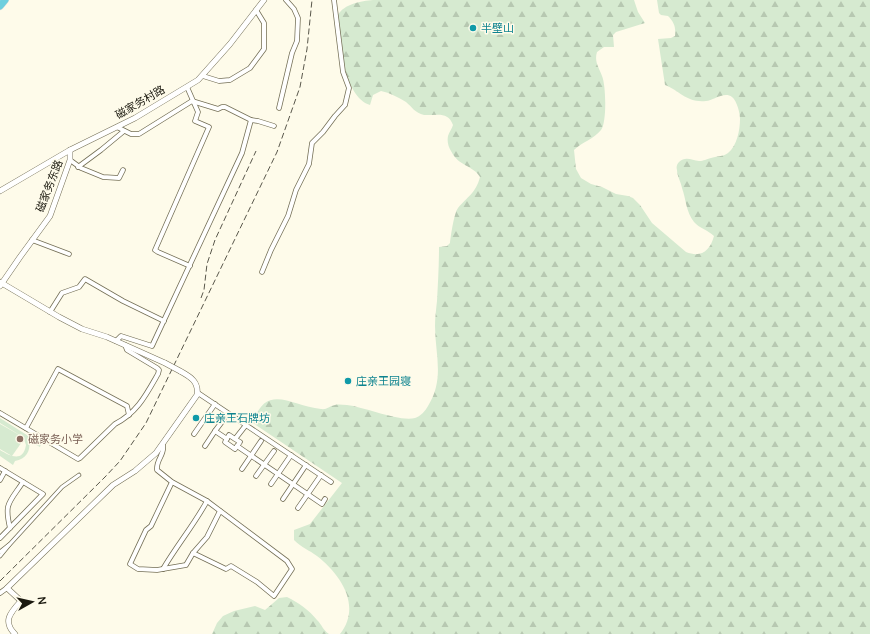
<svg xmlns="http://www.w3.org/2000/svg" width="870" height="634" viewBox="0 0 870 634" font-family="Manrope,'Noto Sans SC',sans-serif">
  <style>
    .forest { fill: url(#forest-firs) }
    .park { fill: #d6ead0 }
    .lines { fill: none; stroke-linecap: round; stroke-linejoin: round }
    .pedestrian-casing { stroke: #746f56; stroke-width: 4.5 }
    .minor-casing { stroke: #746f56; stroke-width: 5.5 }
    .tertiary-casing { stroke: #746f56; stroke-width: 6 }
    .trunk-casing { stroke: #dfdfdd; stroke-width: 8 }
    .pedestrian { stroke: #fff; stroke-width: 3 }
    .minor { stroke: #fff; stroke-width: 4 }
    .tertiary { stroke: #fff; stroke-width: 5 }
    .trunk { stroke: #6ecfde; stroke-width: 7 }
    .rail { stroke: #59574b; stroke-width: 1; stroke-dasharray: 6 3; stroke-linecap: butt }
    .tertiary-bridge-casing { stroke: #746f56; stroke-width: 6; stroke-linecap: butt }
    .tertiary-bridge { stroke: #fff; stroke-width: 5 }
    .culture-dot { fill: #0f9aa8; stroke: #fefbea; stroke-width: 1.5 }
    .education-dot { fill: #8d6e63; stroke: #fefbea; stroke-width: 1.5 }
    .labels { text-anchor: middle; stroke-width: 3; stroke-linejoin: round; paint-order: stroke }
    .culture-label { font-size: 11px; fill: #0d838f; stroke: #fefbea; text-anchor: start }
    .street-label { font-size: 11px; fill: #1b190f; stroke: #fefbea }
    .education-label { font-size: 11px; fill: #785e54; stroke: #fefbea; text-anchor: start }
  </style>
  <defs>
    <pattern id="forest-firs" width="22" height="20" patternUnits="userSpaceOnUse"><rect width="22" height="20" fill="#d6ead0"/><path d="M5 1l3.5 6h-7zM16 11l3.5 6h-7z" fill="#b7c8b1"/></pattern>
  </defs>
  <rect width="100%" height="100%" fill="#fefbea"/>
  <g class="forest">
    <path d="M373,0H634L638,12L645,23L616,32L613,35L614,47H604L597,52C594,62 599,67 602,76C606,85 607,122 601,130C594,139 582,142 574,150L576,169L581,178L591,184L602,187L616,194L628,196L633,198L640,205L652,223L686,252C701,258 710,251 714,236C708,230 699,228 694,222C686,212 686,199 682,188C681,182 677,176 677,170C676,167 677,164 679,162C685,156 692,160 699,161C704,161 706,159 711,158C716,156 723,157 728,153C737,146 740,130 740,119C740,113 737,101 732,97C724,91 713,101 706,101C687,103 680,91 665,85L658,39L671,38L675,36C676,27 674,22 668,16L661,15L659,13L657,0H870V634H340C362,606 341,575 317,556C309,550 302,548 294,540V530L310,524L342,483L253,423C266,382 291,406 321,409C327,410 329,406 335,405C338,404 343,405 347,405C365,407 399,422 415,418C420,417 426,410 428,406C445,379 435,354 435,326C435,318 436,310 437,301C438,283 439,265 439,247L447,246L450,243C451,235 454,213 458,208C467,197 476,193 480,177C473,165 459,167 451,151C448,146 447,141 448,136C449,132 452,129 453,125C448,110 435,116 424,115C415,113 412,107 406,102C398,97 390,93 381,91L373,95L370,105C344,97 338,39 338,15C344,4 361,1 373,0Z"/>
    <path d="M287,597C299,603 309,610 317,620C322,625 323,630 329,634H212L217,623L223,616L234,611L255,606L265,610L279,598Z"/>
  </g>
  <path class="park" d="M0,418L41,444L40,447L29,441C31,451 26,459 15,461L13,465L0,456V450C10,456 23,463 26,445L24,439L12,456L0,449V424L23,437L0,423Z"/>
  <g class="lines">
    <defs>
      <g id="pedestrian">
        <path d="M0,552L10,544L62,487L79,475"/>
        <path d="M0,556L9,545"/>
      </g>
      <g id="minor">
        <path d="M203,76L219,81L230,80L250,68L264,49V23L256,10"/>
        <path d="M187,87L198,112L195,121L209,127L155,250L158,252L190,266"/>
        <path d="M279,108L292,53L297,41L298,18L294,9L286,0"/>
        <path d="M117,127L131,134H139L192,101L218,109L222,107H225L251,120L258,121L274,126"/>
        <path d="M70,160L81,168L103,177L119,178L123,170"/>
        <path d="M78,167L101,150L124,131"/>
        <path d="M32,240L69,254"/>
        <path d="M262,272L271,250L288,216L296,190L309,164L312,143L323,132L335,116L345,105L349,88L343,72L334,0"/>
        <path d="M50,312L62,293L79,287L85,279L123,301L164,321"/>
        <path d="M116,341L121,336L152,346L242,153L251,120"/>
        <path d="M198,393L331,482"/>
        <path d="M0,413L78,459L80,458L115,424C137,413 146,395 158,374L159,370L157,368L127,350L125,345"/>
        <path d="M224,419L215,431L227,439"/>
        <path d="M26,428L58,369L127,406L129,415"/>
        <path d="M194,434L215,404"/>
        <path d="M235,439L229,435L225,442L235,449L240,442L235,439L246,425"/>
        <path d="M163,445C165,455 156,459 157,470L172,482L207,501L287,561L292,569L274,596L257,582L231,566L226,569L193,553L186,565L157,570L138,569L130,564L146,530L151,526L172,482"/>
        <path d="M205,446L215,431"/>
        <path d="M237,446L322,504L325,499"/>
        <path d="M0,468L43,494L0,538"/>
        <path d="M242,469L261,441"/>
        <path d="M256,476L274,451"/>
        <path d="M0,480L5,471"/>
        <path d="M271,484L291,455"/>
        <path d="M283,499L306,465"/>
        <path d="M298,508L321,475"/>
        <path d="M10,528C4,503 9,503 23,482"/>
        <path d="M193,553L207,537L220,511"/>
        <path d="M163,569C177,545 194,525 207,501"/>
        <path d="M0,593L7,588"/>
      </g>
      <g id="tertiary">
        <path d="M0,191L70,150L135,118L198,80L230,44L264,0"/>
        <path d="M0,282L59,317L82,329L107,337L165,363"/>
        <path d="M0,286L20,257L50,216L70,160V150"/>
        <path d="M15,634C2,621 11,612 21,601L7,588L113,485L135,471L156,453L197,395C199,382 191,377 180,371"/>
      </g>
      <path id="trunk" d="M0,6L5,0"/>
    </defs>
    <use href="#pedestrian" class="pedestrian-casing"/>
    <use href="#minor" class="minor-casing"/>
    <use href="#tertiary" class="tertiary-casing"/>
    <use href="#trunk" class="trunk-casing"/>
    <use href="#pedestrian" class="pedestrian"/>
    <use href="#minor" class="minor"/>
    <use href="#tertiary" class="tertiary"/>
    <use href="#trunk" class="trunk"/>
    <g class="rail">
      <path d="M201,298L204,290L207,264L215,240L256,151"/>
      <path d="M0,581L105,477L120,461L146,423L277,152L300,87L307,49L312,0"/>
    </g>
    <defs>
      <path id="tertiary-bridge" d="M165,363L180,371"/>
    </defs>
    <use href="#tertiary-bridge" class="tertiary-bridge-casing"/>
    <use href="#tertiary-bridge" class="tertiary-bridge"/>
  </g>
  <g class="culture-dot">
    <circle cx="473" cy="28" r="4"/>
    <circle cx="348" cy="381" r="4"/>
    <circle cx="196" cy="418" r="4"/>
  </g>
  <circle class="education-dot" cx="20" cy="439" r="4"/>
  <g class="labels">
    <g class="culture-label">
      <text x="481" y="32">半壁山</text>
      <text x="356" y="385">庄亲王园寝</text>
      <text x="204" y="422">庄亲王石牌坊</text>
    </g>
    <g class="street-label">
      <text transform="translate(140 102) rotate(-30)" y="4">磁家务村路</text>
      <text transform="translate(49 186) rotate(-69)" y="4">磁家务东路</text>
    </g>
    <g class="education-label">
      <text x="28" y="443">磁家务小学</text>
    </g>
  </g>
  <g transform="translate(32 602) rotate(82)" stroke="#fefbea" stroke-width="3" paint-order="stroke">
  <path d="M0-3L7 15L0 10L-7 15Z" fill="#1b190f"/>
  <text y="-6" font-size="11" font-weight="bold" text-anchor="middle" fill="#1b190f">N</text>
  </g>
</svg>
